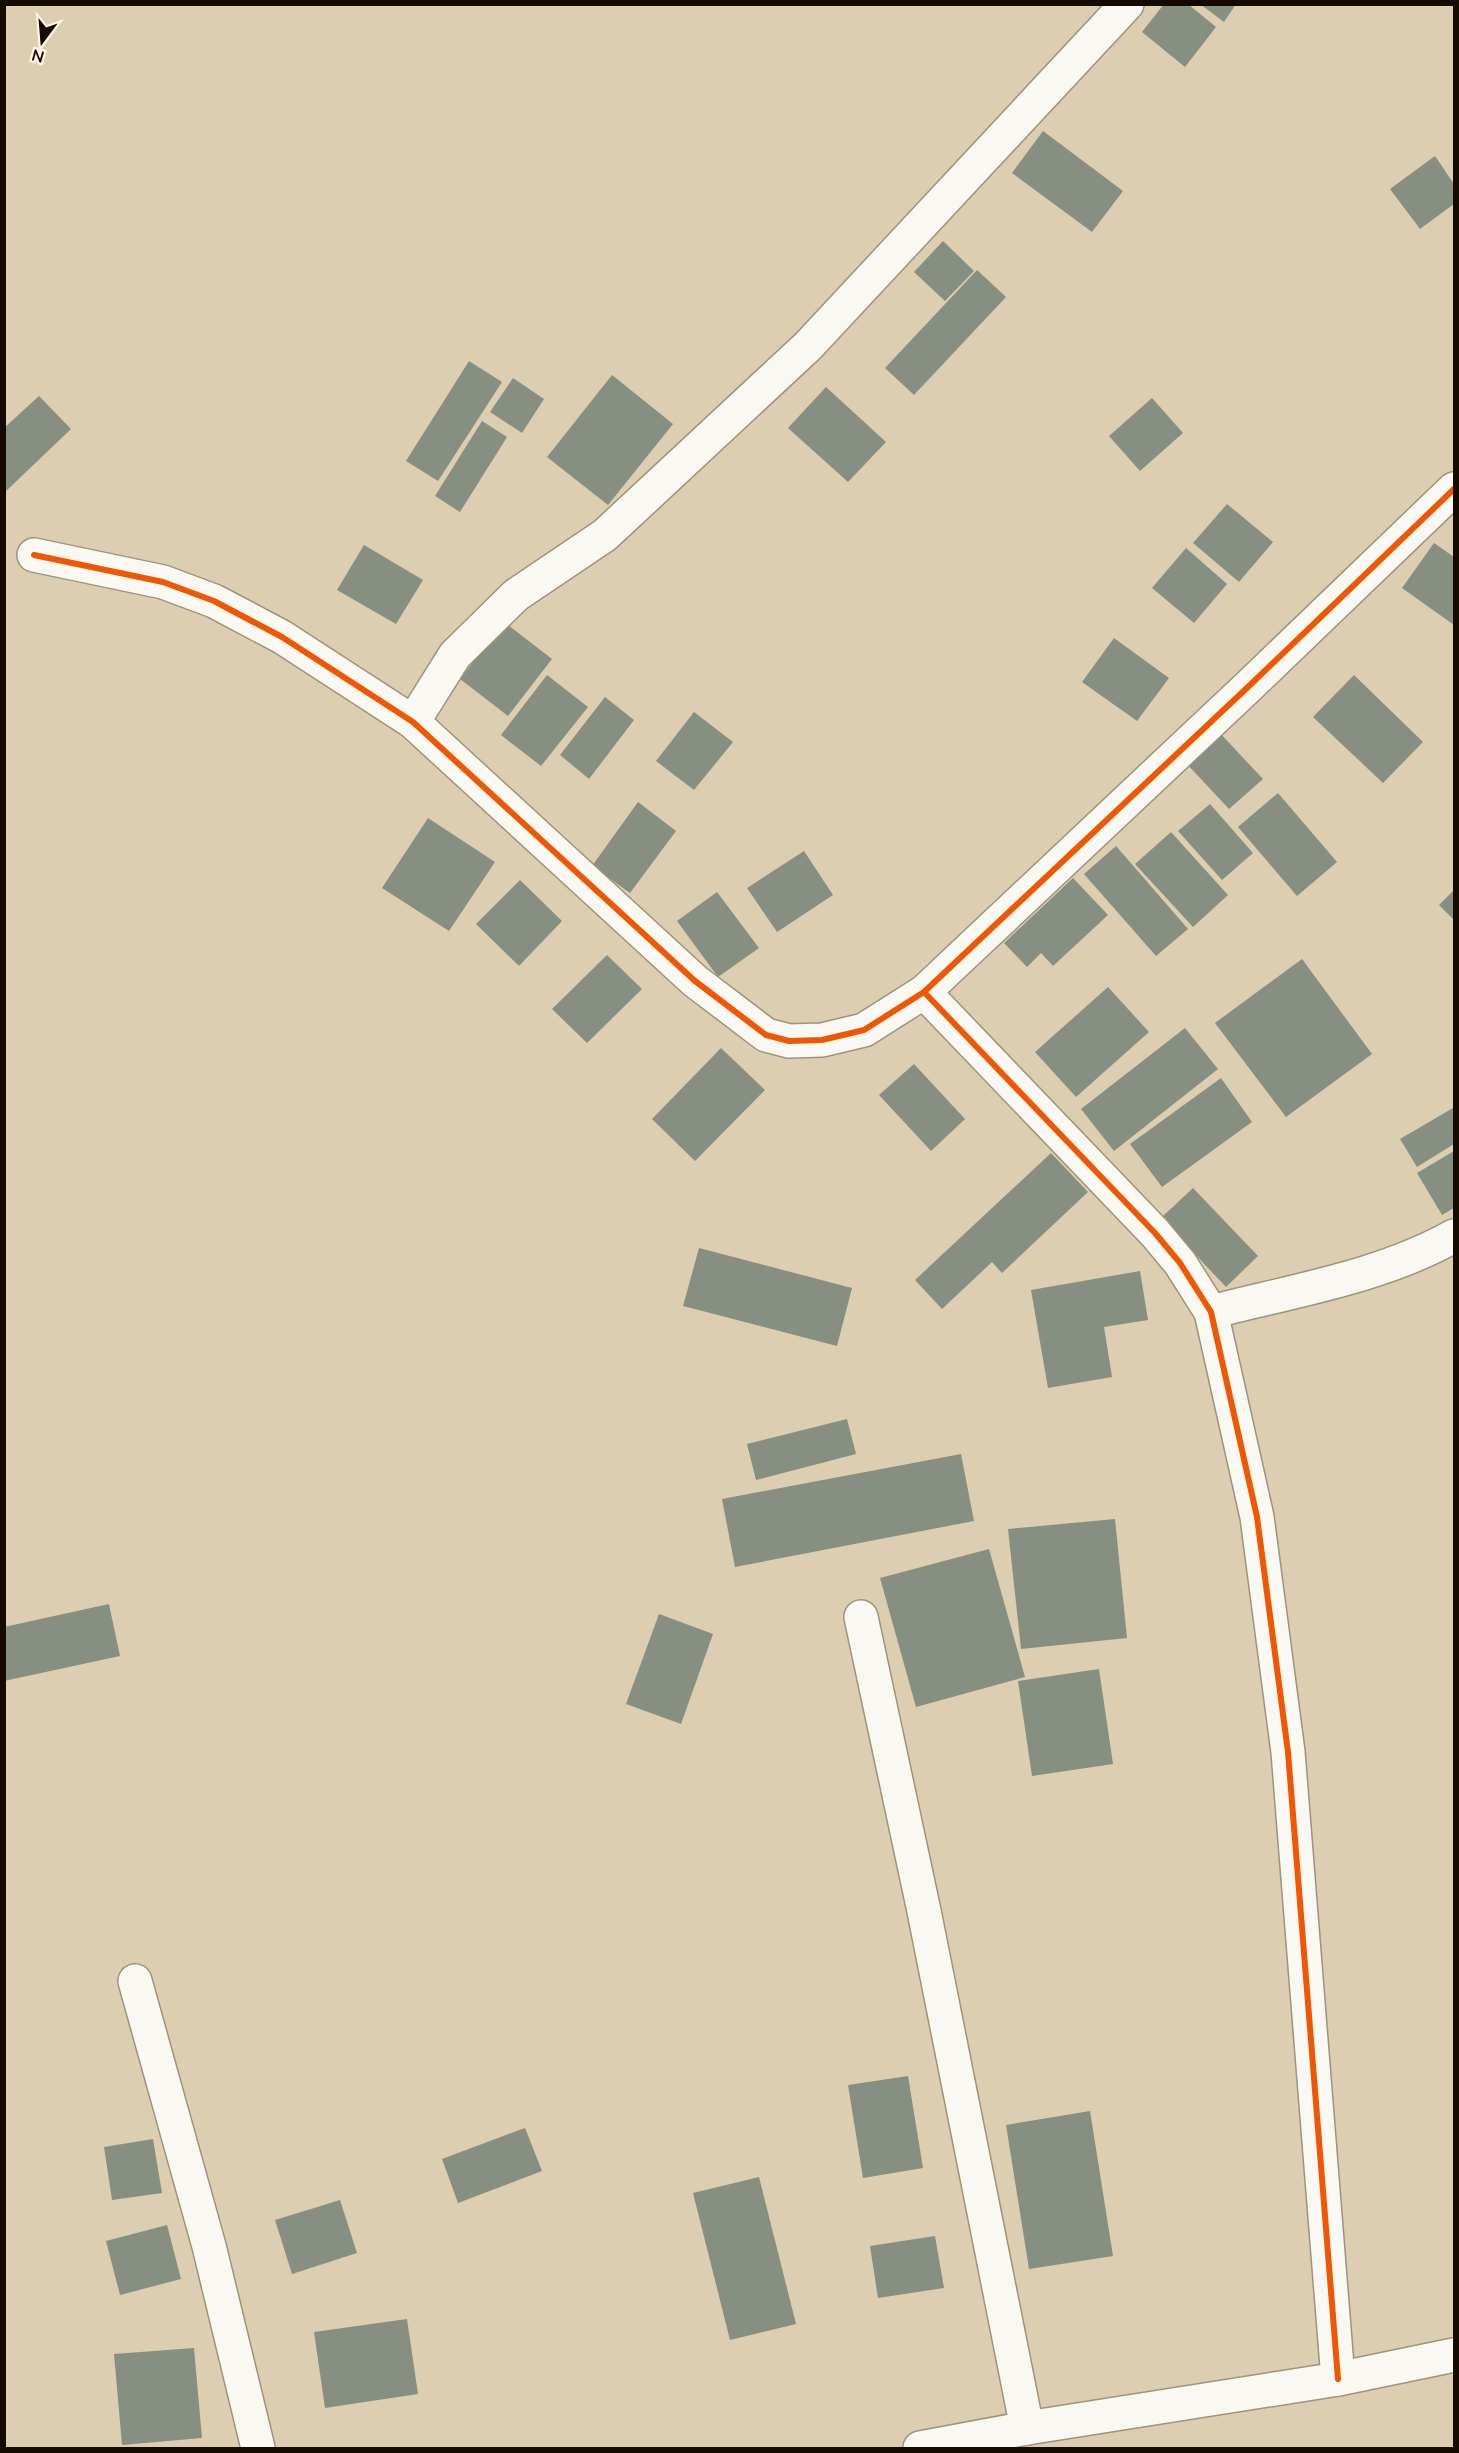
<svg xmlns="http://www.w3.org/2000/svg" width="1459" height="2453" viewBox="0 0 1459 2453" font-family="'Nunito Sans',sans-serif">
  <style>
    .building { fill: #878f83 }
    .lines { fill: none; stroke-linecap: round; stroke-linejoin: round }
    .street-casing { stroke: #9f937d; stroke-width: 36 }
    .highway-casing { stroke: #9f937d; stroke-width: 36 }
    .street { stroke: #faf8f3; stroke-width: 33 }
    .highway { stroke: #faf8f3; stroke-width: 33 }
    .cycleway-casing { stroke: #fff6e7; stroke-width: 10 }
    .cycleway { stroke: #e8590c; stroke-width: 6 }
  </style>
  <rect width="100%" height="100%" fill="#ddcdb1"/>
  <g class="building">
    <path d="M1164,4H1188L1216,27L1185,67L1142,32Z"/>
    <path d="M1200,4H1236L1224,22Z"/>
    <path d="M1043,131L1123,191L1092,232L1012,173Z"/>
    <path d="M1435,156L1454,184V204L1420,229L1390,189Z"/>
    <path d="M943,241L974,271L945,301L914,272Z"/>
    <path d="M977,270L1006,297L914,395L885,368Z"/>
    <path d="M469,361L502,382L438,481L406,461Z"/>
    <path d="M612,375L673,424L608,505L547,457Z"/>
    <path d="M513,378L544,399L522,433L490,412Z"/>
    <path d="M826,387L886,442L848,482L788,428Z"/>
    <path d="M39,396L71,429L4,493V428Z"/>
    <path d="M1152,398L1183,433L1140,471L1109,436Z"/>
    <path d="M482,421L507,437L460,512L435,496Z"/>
    <path d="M1227,504L1273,542L1239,582L1193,543Z"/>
    <path d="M1434,543L1454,557V625L1402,588Z"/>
    <path d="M364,545L423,580L396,624L337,590Z"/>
    <path d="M1186,548L1227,584L1194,623L1152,588Z"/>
    <path d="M504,622L552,659L508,716L460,679Z"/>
    <path d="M1114,638L1169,678L1137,721L1082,682Z"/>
    <path d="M547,675L588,707L541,766L501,735Z"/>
    <path d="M1354,675L1423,742L1383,783L1313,717Z"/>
    <path d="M605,697L634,720L589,779L560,755Z"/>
    <path d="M694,712L733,742L694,790L656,761Z"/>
    <path d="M1218,731L1263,779L1229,809L1185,762Z"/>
    <path d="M1278,793L1337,862L1297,896L1238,827Z"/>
    <path d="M638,802L676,831L630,893L592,866Z"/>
    <path d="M1210,804L1253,853L1222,880L1178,831Z"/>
    <path d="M428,818L495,862L449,931L382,888Z"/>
    <path d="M1171,832L1228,895L1193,927L1135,864Z"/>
    <path d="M1116,846L1188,929L1156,956L1084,874Z"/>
    <path d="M804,851L833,895L777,932L747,888Z"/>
    <path d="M1073,878L1108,915L1053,966L1041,953L1027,967L1004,943Z"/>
    <path d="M520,880L562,921L519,966L476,924Z"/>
    <path d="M1454,890V920L1439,905Z"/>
    <path d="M717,892L759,948L718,977L677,921Z"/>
    <path d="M607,955L642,989L587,1043L552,1009Z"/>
    <path d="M1302,959L1372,1054L1286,1117L1215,1023Z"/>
    <path d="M1108,987L1149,1032L1076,1097L1035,1052Z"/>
    <path d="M1185,1028L1218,1069L1114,1151L1081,1109Z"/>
    <path d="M721,1048L765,1090L695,1161L652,1119Z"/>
    <path d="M914,1064L965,1119L931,1151L879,1095Z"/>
    <path d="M1221,1078L1252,1122L1162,1187L1130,1144Z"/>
    <path d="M1453,1108L1454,1144L1417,1167L1400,1139Z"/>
    <path d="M1454,1151V1208L1442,1215L1417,1173Z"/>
    <path d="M1051,1153L1088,1192L1002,1273L992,1262L942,1309L915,1280Z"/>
    <path d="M1193,1188L1258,1256L1226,1287L1161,1218Z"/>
    <path d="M699,1248L852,1288L837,1346L683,1306Z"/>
    <path d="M1140,1271L1148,1320L1104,1327L1112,1377L1048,1388L1031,1290Z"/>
    <path d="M847,1419L856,1454L756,1480L747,1444Z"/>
    <path d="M961,1454L974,1521L735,1567L722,1499Z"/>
    <path d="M1115,1519L1127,1638L1021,1649L1008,1529Z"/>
    <path d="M989,1549L1025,1677L916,1707L880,1578Z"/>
    <path d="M109,1604L120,1656L4,1681V1627Z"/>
    <path d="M659,1614L713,1634L681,1724L626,1704Z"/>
    <path d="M1099,1669L1113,1764L1032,1776L1018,1681Z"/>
    <path d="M908,2076L923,2168L863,2178L848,2085Z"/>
    <path d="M1090,2111L1113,2256L1029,2269L1006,2125Z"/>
    <path d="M525,2128L542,2171L458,2203L442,2159Z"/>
    <path d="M153,2139L162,2193L112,2200L104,2147Z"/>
    <path d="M759,2177L796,2324L730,2340L693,2193Z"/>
    <path d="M340,2200L357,2253L292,2274L275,2220Z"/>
    <path d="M167,2225L181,2279L120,2295L106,2241Z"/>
    <path d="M935,2236L944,2288L878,2298L870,2246Z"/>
    <path d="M407,2319L418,2394L325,2408L314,2332Z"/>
    <path d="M194,2348L202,2438L122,2445L114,2354Z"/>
  </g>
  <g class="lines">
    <defs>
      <g id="street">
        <path d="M34,555L163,582L214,601L282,637L413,722L695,981L766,1035L789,1041L822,1040L864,1030L924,992L1249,686L1454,489"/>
        <path d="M413,722L455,655L516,595L605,535L808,346L1127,4"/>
        <path d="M924,992L1155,1233L1180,1263L1211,1312L1257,1517L1288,1752L1338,2379"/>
        <path d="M1211,1312C1292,1291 1381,1277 1454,1236"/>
        <path d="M861,1617L924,1911L1027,2428"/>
        <path d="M135,1981L209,2246L258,2448"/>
      </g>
      <path id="highway" d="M920,2448L1027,2428L1338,2379L1454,2355"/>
    </defs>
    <use href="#street" class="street-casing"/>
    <use href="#highway" class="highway-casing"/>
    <use href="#street" class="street"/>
    <use href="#highway" class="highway"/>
    <defs>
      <g id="cycleway">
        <path d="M34,555L163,582L214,601L282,637L413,722L695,981L766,1035L789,1041L822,1040L864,1030L924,992L1249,686L1454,489"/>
        <path d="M924,992L1155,1233L1180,1263L1211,1312L1257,1517L1288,1752L1338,2379"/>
      </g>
    </defs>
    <use href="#cycleway" class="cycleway-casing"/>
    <use href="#cycleway" class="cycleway"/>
  </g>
  <rect width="1459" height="2453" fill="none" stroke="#140a00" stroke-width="12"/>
  <g transform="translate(42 42) rotate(196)" stroke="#fff6e7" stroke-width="4.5" paint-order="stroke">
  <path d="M0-4.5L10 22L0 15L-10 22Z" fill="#140a00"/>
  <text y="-9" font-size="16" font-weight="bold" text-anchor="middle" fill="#140a00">N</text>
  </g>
</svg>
